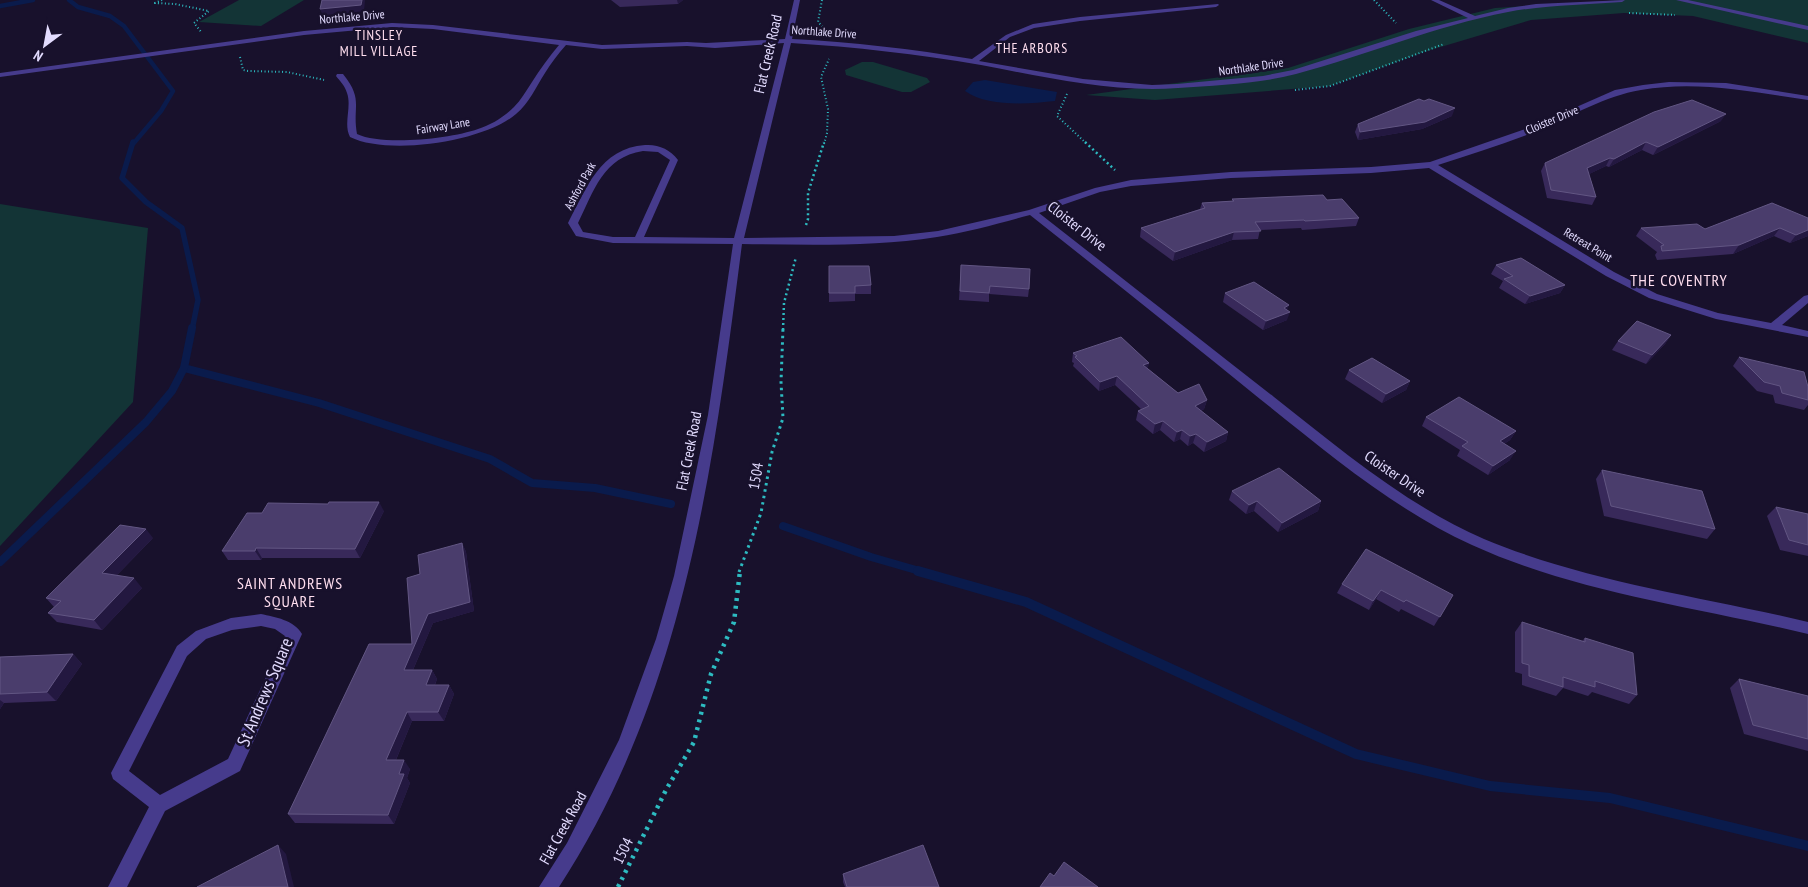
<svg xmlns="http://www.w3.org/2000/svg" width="1808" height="887" viewBox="0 0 1808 887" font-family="'PT Sans Narrow',sans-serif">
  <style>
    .green { fill: #133436 }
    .water { fill: #0a1b4c }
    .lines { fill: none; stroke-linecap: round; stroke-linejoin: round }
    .stream-far3 { stroke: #0a1b4c; stroke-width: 4.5 }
    .stream-far2 { stroke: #0a1b4c; stroke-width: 5.5 }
    .stream-far1 { stroke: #0a1b4c; stroke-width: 8 }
    .stream { stroke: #0a1b4c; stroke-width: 10 }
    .path-far3 { stroke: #2dbbc1; stroke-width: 2; stroke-dasharray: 1 2.5; stroke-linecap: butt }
    .path-far2 { stroke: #2dbbc1; stroke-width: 2.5; stroke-dasharray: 2 3; stroke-linecap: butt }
    .path-far1 { stroke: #2dbbc1; stroke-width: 3; stroke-dasharray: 2.5 4; stroke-linecap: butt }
    .path { stroke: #2dbbc1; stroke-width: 4.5; stroke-dasharray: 3 5; stroke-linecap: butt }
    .minor { fill: #463b8c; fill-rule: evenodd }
    .wall { fill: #38295a }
    .shaded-wall { fill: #231840 }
    .building { fill: #4a3d6c; stroke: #625683 }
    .labels { text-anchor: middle; stroke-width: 5; stroke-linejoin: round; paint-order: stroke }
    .far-street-label { font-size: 12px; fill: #e3dcff; stroke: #18112c }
    .far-neighbourhood-label { font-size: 14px; letter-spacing: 1px; fill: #ffdeef; stroke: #18112c }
    .street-label { font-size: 15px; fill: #e3dcff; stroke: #18112c }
    .neighbourhood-label { font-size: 16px; letter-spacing: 1px; fill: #ffdeef; stroke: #18112c }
    .near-street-label { font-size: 18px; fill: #e3dcff; stroke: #18112c }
  </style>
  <rect width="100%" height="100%" fill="#18112c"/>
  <g class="green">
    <path d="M239,0H304L261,26L199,22Z"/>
    <path d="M1622,0H1808V43L1693,16L1624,13L1531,20L1424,52L1330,86L1155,100L1086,95L1288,68L1409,29L1495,8Z"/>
    <path d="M862,62H873L927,78L930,82L911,92H902L846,75L845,70Z"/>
    <path d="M0,204L148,228L133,402L0,546Z"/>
  </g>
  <path class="water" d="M985,80L1057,92L1055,101C1028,104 987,107 965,91L973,82Z"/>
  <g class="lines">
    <g class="stream-far3">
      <path d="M69,0L78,7L110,16L124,26L173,91L161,111L133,144"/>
      <path d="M0,6L33,0"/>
    </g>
    <path class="stream-far2" d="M133,142L122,178L146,202L182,228L198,300L192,330"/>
    <g class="stream-far1">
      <path d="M184,368L319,403L490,459L532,483L595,488L671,504"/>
      <path d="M783,526L871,557L923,572"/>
      <path d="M0,562L146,422L172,391L184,368L192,328"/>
    </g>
    <path class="stream" d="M918,571L1026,602L1356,754L1490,786L1610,798L1808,846"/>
    <g class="path-far3">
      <path d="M162,0L155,3L175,4L209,11L194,23L202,33"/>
      <path d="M822,0L818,22L823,27"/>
      <path d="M1374,0L1396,23"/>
      <path d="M1629,13L1675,15"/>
      <path d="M240,57L243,70L248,71L287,72L324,80"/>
      <path d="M1295,90L1330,86L1444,44"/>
      <path d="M1067,94L1057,116L1087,144"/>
      <path d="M824,144L827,133L828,109L821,77L829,59"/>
    </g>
    <g class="path-far2">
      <path d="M1085,142L1115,170"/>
      <path d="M806,225L808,219V193L824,142"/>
      <path d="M783,330L784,303L796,257"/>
    </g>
    <path class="path-far1" d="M739,572L761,513L772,452L783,418L781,382L783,328"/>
    <path class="path" d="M618,887L666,790L694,742L711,674L734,622L740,571"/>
    <g class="minor">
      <path d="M794,0H800L792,39C853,42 912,49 972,59L1006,35L1033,24L1080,17L1218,4L1219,5L1216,7L1080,21L1034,28L1010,37L979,61L1083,79L1152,85L1177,84L1263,76L1293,70L1416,31L1468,18L1431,0H1439L1475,16L1508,8L1536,4L1625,0L1622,2C1584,5 1545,5 1508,12C1435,26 1367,55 1296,74C1258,84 1217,85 1178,88C1112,93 1045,77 981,65C917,54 855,47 791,43L744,238L894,236L938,231L1029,210L1095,188L1131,180L1231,172L1371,167L1430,162L1531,127L1615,90L1643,85L1669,82L1726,83L1808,96V100C1753,92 1697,80 1641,90C1605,96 1572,116 1539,130C1506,144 1471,154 1438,165L1614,272L1657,294L1718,313L1771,323L1804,296L1808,295V303L1782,325L1808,331V337L1716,319L1649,298L1606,276L1429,168L1371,173L1231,178L1131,186L1100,192L1039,213C1117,274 1196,336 1274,397C1340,449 1406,505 1484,539C1587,582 1700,596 1808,622V634C1696,607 1577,593 1472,545C1393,509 1327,452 1260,399C1184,337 1107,276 1030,215C1000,223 969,232 937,237C873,247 807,245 742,244C713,469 685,693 559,887H539L567,843L619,740L656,639L674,576L708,415L733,244L613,243L576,236L568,223C586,189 600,148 645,145C658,144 670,149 678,160L644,237L734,238L784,43L715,48L687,46L602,49L566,45C558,54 551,63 545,73C536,87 529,103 516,114C484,142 388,156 350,137C343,124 352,107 347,93C345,86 340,81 336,76L337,74H343C364,100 352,106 357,134C382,146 450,139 478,129C491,125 504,117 514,107C521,100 526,91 532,82C540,69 549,57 559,45L433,29L392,27L304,35L0,77V73L304,31L392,23L433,25L602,45L687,42L706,43L785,39ZM643,151L658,152L670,160L635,237H613L583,232L578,223C594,191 603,157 643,151Z"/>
      <path d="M1676,0H1688L1808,26V30Z"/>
      <path d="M261,614C275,617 294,620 302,634L240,771L165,811L127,887H108L149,807L113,779L111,773L177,646L196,631L231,618ZM261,626L275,629L285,636L228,759L160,795L129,771L187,656L206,639L232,630Z"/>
    </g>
  </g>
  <g class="wall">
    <path d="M611,0H683L678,4L620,7Z"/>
    <path d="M1452,116L1422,129L1358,140L1355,132L1358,124Z"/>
    <path d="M1721,121L1653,155L1642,150L1609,167L1606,166L1589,174L1596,197L1592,205L1547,198L1541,171L1545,163Z"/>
    <path d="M1232,199L1327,200L1359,218L1356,226L1302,230L1301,228L1260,230L1258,239L1232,240L1173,261L1140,237L1141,228L1200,209L1202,203L1232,201Z"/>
    <path d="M1772,203L1808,236L1790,243L1774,236L1733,254L1657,260L1655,255L1657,252L1636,236L1641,228L1705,229Z"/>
    <path d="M961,265L1029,289L1028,297L989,294V302L959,300Z"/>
    <path d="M1496,265L1565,285L1560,293L1525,304L1499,288L1503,281L1491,274Z"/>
    <path d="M829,266L871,285V294H855V301L829,302Z"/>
    <path d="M1225,293L1287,310V320L1263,330L1223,302Z"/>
    <path d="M1671,335L1665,344L1646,364L1612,350L1618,341Z"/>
    <path d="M1073,353L1149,363L1147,368L1178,393L1207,400L1204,409L1201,411L1228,432L1226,441L1204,452L1193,443L1188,446L1180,439L1174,442L1160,430L1153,434L1136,420L1138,411L1141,409L1115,385L1099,391L1073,366L1074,363L1072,362Z"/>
    <path d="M1739,357L1808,387V405L1804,410L1775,403L1773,395L1757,391L1733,366Z"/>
    <path d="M1349,370L1410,381L1406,390L1382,403L1345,379Z"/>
    <path d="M1426,417L1516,431L1510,440L1504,444L1510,460L1488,475L1457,456L1460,450L1422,426Z"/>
    <path d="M1602,470L1715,529L1707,539L1604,516L1596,479Z"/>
    <path d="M1232,491L1321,501L1318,511L1278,532L1254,511L1246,514L1229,500Z"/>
    <path d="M1776,507L1808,514V556L1780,550L1767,516Z"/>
    <path d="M384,511L360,558H262L261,560H228L222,551Z"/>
    <path d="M153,538L117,575L142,588L102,630L57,622L48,613L54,607L46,598Z"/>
    <path d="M462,543L466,552L474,611L433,623L413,670H432L437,679L435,685H449L454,694L444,721H412L396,760L410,769L407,778L410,783L394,824L295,823L288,814L412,644L420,574Z"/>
    <path d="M1342,584L1453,595L1434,626L1401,609L1399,612L1376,599L1369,610L1337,593Z"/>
    <path d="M1522,622L1582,641L1585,638L1637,695L1629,704L1592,692L1588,696L1563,688L1556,696L1522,685V674L1515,672V632Z"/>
    <path d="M73,654L82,664L56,701L4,703L0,709V657Z"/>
    <path d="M1739,679L1808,696V751L1744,734L1730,688Z"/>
    <path d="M843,874L939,887H845L843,882Z"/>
  </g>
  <g class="shaded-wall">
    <path d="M362,0H365L364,11L323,16L320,9Z"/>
    <path d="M677,0H683L678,4Z"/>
    <path d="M1455,108L1452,116L1422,129L1358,140L1360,132Z"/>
    <path d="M1726,114L1721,121L1653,155L1658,147Z"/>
    <path d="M1646,142L1642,150L1609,167L1614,159Z"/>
    <path d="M1610,158L1606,166L1583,177L1587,168Z"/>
    <path d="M1780,228L1774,236L1733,254L1739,245Z"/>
    <path d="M1808,230V236L1790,243L1796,235Z"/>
    <path d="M1234,232L1232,240L1173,261L1175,252Z"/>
    <path d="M1565,285L1560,293L1525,304L1530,296Z"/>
    <path d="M1289,305L1286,313L1290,312L1287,320L1263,330L1266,321L1284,308Z"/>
    <path d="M1671,335L1665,344L1646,364L1652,355Z"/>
    <path d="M1149,363L1147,372L1143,365Z"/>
    <path d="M1117,376L1115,385L1099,391L1100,382Z"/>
    <path d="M1410,381L1406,390L1382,403L1386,394Z"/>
    <path d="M1207,400L1204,409L1193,415L1195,406Z"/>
    <path d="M1163,421L1160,430L1153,434L1155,424Z"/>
    <path d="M1182,430L1180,439L1174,442L1177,432Z"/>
    <path d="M1516,431L1510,440L1495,450L1500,441Z"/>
    <path d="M1228,432L1226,441L1204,452L1207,442Z"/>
    <path d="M1196,434L1193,443L1188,446L1190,436Z"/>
    <path d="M1516,451L1510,460L1488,475L1493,466Z"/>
    <path d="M1257,501L1254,511L1246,514L1249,505Z"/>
    <path d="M1321,501L1318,511L1278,532L1282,523Z"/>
    <path d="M379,502L384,511L360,558L355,549Z"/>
    <path d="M146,529L153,538L110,582L102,573Z"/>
    <path d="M462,543L466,552L474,611L433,623L409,679L404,670L428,614Z"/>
    <path d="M256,548L262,558L261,560L255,551Z"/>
    <path d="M134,578L142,588L102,630L94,620Z"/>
    <path d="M1381,590L1376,599L1369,610L1373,601Z"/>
    <path d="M73,654L82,664L56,701L47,692Z"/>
    <path d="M432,670L437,679L431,694L426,685Z"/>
    <path d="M449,685L454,694L444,721L438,712Z"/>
    <path d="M0,700L4,703L0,709Z"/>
    <path d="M407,712L412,721L392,769L386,760Z"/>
    <path d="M404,760L410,769L407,778L410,783L394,824L388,815L399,774Z"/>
    <path d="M278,845L286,854L294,887H288Z"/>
  </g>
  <g class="building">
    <path d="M322,0H362L361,5L320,9Z"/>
    <path d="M1419,99L1424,101L1429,99L1455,108L1425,122L1360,132L1358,124Z"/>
    <path d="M1692,100L1726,114L1658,147L1646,142L1614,159L1610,158L1587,168L1596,197L1551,190L1545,163L1654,112Z"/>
    <path d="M1323,195L1327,200L1342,199L1359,218L1305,221L1304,220L1255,222L1261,231L1234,232L1175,252L1141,228L1205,208L1202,203L1234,201L1232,199Z"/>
    <path d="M1772,203L1808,218V230L1796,235L1780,228L1739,245L1662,251L1661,246L1664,245L1641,228L1697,224L1705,229Z"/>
    <path d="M1521,258L1565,285L1530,296L1504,279L1513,276L1496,265Z"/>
    <path d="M961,265L1030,269L1029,289L990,286L989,293L960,291Z"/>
    <path d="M829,266H869L871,285L855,286V293H829Z"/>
    <path d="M1254,282L1289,305L1284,308L1290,312L1266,321L1225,293Z"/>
    <path d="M1637,321L1671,335L1652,355L1618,341Z"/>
    <path d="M1121,337L1149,363L1143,365L1178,393L1199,384L1207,400L1195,406L1228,432L1207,442L1196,434L1190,436L1182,430L1177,432L1163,421L1155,424L1138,411L1149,406L1117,376L1100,382L1075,357L1077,356L1073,353Z"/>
    <path d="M1739,357L1804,372L1808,387V400L1782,393L1780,386L1764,382Z"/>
    <path d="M1372,358L1410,381L1386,394L1349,370Z"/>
    <path d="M1459,397L1516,431L1500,441L1516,451L1493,466L1462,446L1468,442L1426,417Z"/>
    <path d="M1279,468L1321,501L1282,523L1257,501L1249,505L1232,491Z"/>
    <path d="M1602,470L1702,491L1715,529L1611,506Z"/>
    <path d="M329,502H379L355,549L256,548L255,551H222L247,513H262L268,503L328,504Z"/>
    <path d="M1776,507L1808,514V545L1789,540Z"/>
    <path d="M120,525L146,529L102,573L134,578L94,620L48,613L61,601L46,598Z"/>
    <path d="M462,543L470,602L428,614L404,670H432L426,685H449L438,712H407L386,760H404L399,774H404L388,815L288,814L369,644H412L407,578L420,574L418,555Z"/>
    <path d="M1366,549L1453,595L1440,617L1406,600L1404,602L1381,590L1373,601L1342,584Z"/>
    <path d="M1522,622L1585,642V638L1633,653L1637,695L1595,681V687L1563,677V687L1529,676V665L1522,663Z"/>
    <path d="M73,654L47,692L0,694V657Z"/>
    <path d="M1739,679L1808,696V739L1753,725Z"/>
    <path d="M278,845L288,887H197Z"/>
    <path d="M923,845L939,887H847L843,874Z"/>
    <path d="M1064,862L1098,887H1040L1050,873L1054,876Z"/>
  </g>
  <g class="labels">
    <g class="far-street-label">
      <text transform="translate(352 17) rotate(-5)" y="4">Northlake Drive</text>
      <text transform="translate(824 32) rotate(4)" y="4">Northlake Drive</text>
      <text transform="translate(1251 67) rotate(-8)" y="4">Northlake Drive</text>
      <text transform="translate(1552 120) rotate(-23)" y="4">Cloister Drive</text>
      <text transform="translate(443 126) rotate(-9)" y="4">Fairway Lane</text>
      <text transform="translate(580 186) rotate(-61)" y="4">Ashford Park</text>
      <text transform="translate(1588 245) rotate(31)" y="4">Retreat Point</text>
    </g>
    <g class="far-neighbourhood-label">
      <text x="379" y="40">TINSLEY<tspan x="379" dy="16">MILL VILLAGE</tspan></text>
      <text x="1032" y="53">THE ARBORS</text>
    </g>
    <g class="street-label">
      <text transform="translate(768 54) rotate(-77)" y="5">Flat Creek Road</text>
      <text transform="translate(1077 226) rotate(38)" y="5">Cloister Drive</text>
      <text transform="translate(689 451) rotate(-79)" y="5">Flat Creek Road</text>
      <text transform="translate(1395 474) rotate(34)" y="5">Cloister Drive</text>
      <text transform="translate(756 476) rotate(-80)" y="5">1504</text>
      <text transform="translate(563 828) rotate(-61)" y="5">Flat Creek Road</text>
      <text transform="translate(623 851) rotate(-64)" y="5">1504</text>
    </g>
    <g class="neighbourhood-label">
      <text x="1679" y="286">THE COVENTRY</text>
      <text x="290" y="589">SAINT ANDREWS<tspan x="290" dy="18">SQUARE</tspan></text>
    </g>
    <g class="near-street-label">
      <text transform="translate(265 692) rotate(-67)" y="6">St Andrews Square</text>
    </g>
  </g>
  <g transform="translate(45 45) rotate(212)" stroke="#18112c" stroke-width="4" paint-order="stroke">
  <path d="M0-4L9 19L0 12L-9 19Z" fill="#e3dcff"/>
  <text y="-8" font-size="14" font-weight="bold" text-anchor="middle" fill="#e3dcff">N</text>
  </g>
</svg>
